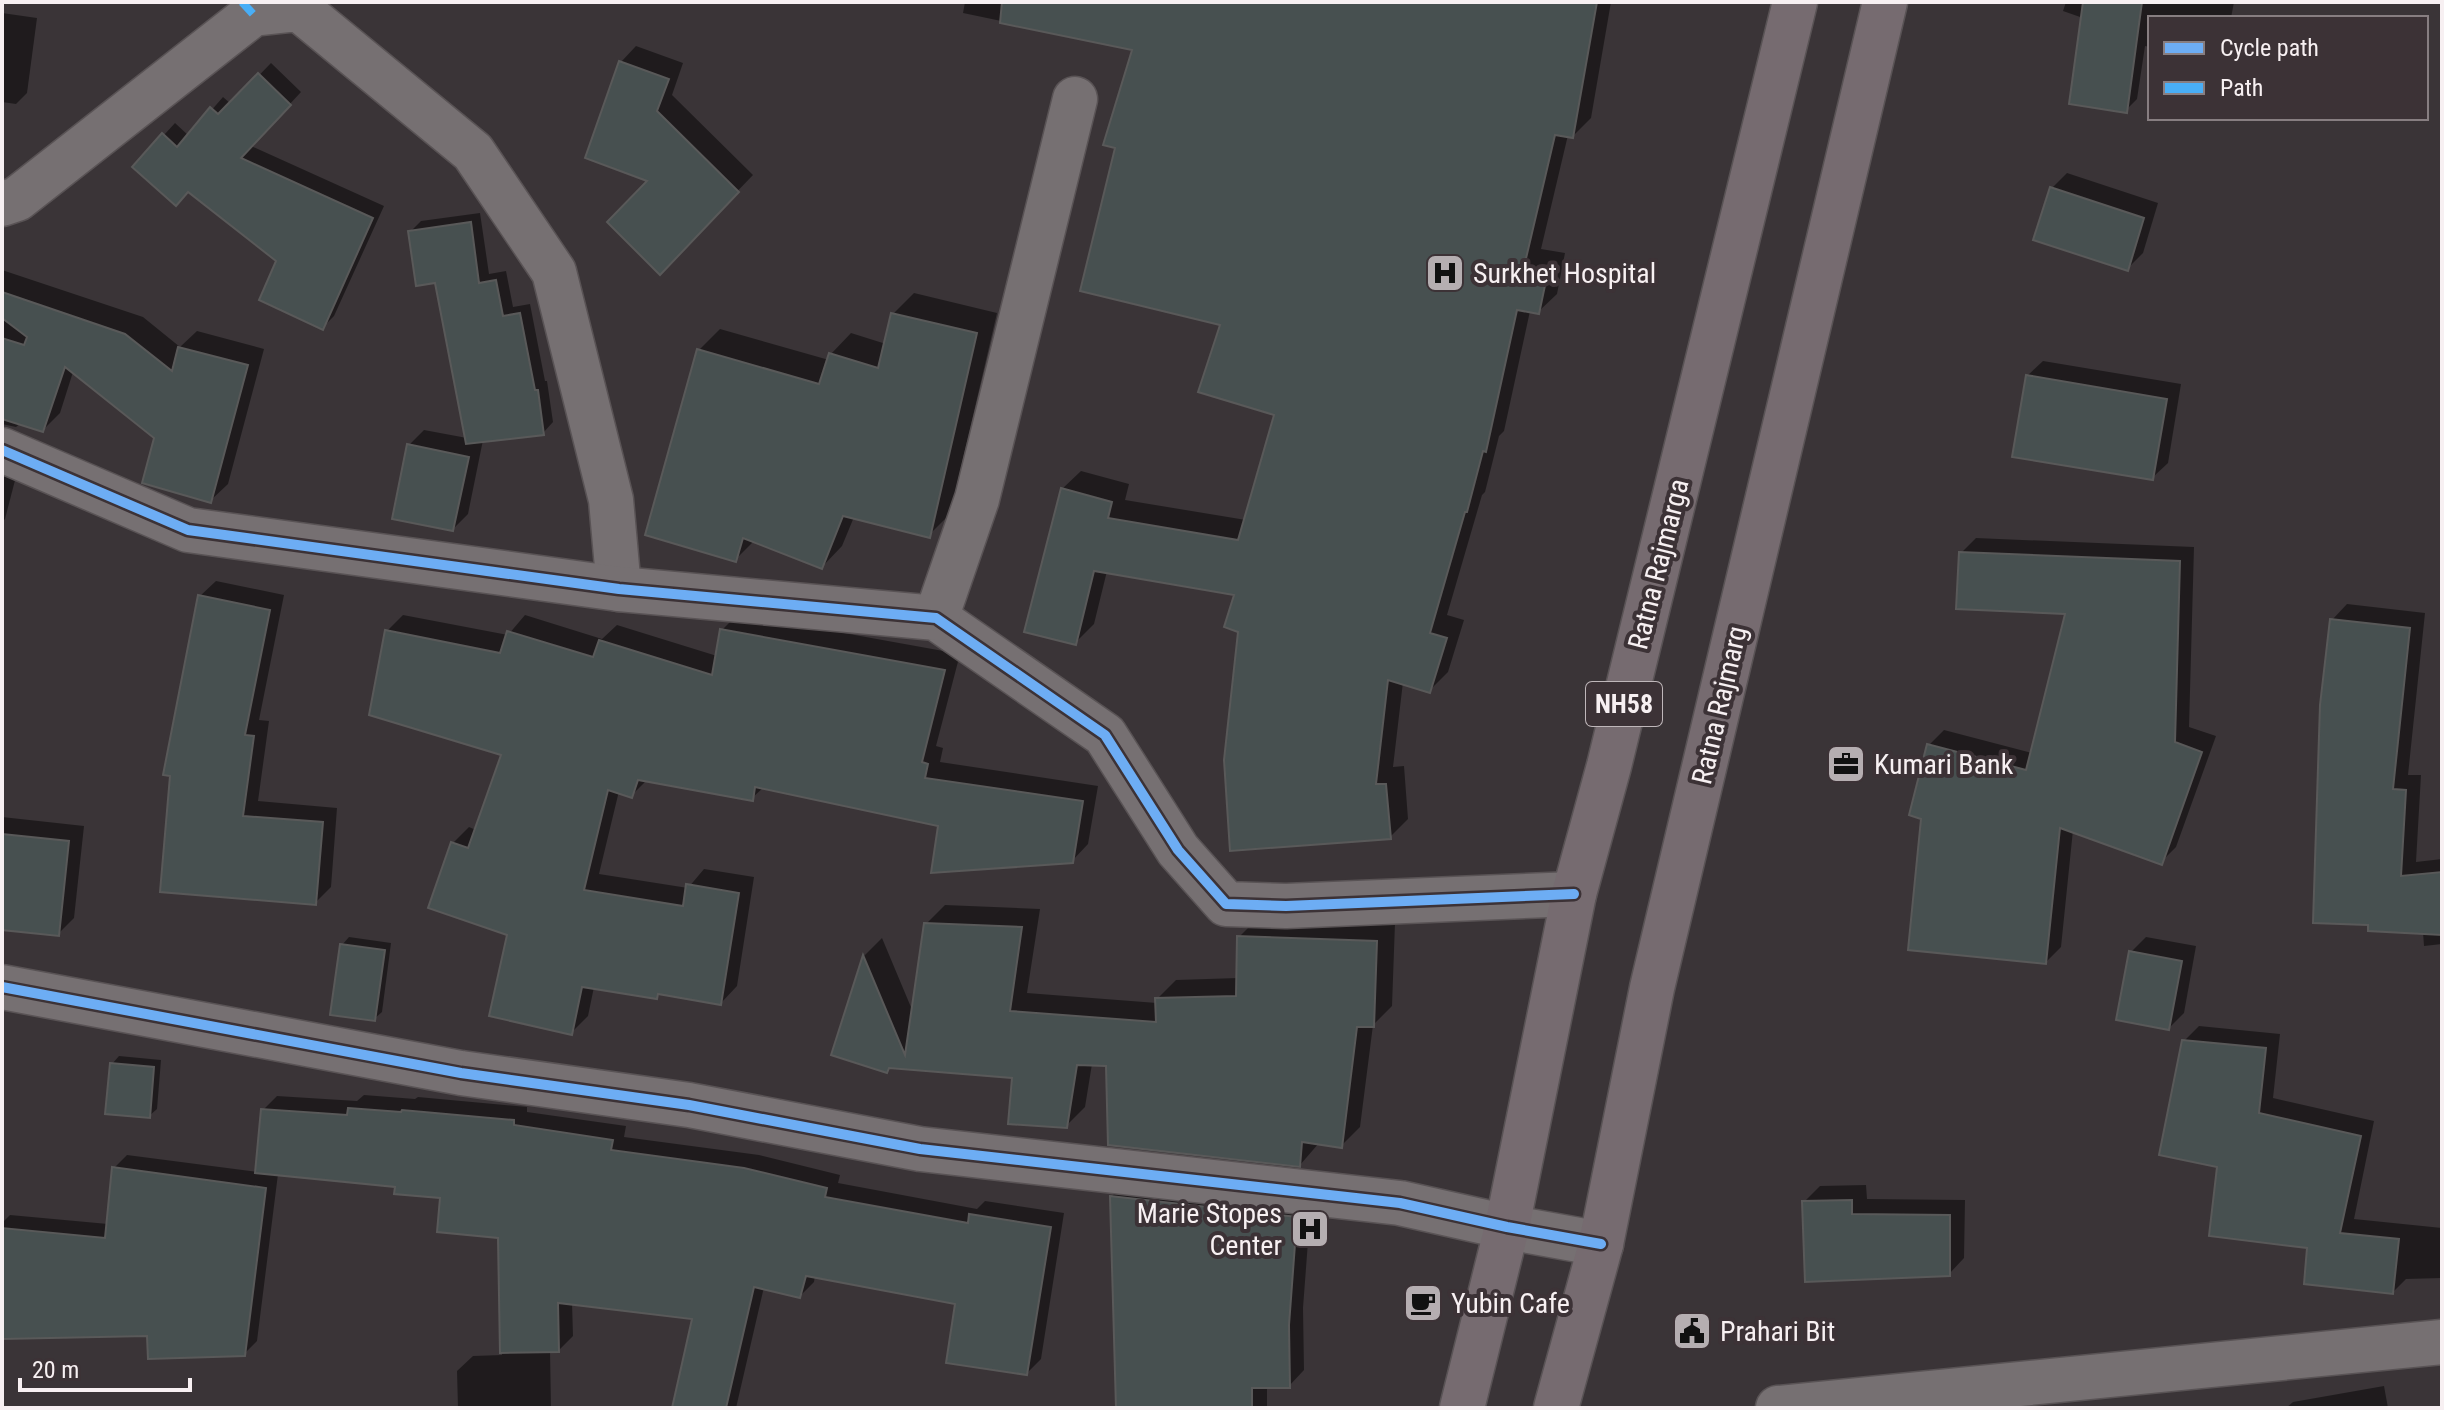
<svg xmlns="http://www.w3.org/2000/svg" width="2444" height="1410" viewBox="0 0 2444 1410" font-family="'Roboto Condensed',sans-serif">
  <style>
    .shadow { fill: #0007 }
    .building { fill: #475050; stroke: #595959; stroke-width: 2 }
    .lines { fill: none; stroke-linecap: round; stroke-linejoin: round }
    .minor-casing { stroke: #595355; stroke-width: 47 }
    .primary-casing { stroke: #595355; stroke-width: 47 }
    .minor { stroke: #767072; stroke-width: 44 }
    .primary { stroke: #766b70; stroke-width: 44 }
    .quiet { stroke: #49aef6; stroke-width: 8; stroke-dasharray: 16 8; stroke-linecap: butt }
    .cycleway-casing { stroke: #3c3236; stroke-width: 15 }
    .cycleway { stroke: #6dadf4; stroke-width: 10 }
    .labels { text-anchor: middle; stroke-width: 8; stroke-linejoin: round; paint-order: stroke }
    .shield { fill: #3c3236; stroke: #bfb7ba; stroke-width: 2 }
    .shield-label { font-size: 26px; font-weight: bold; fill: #f7f0f2 }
    .poi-label { font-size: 28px; fill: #f7f0f2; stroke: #3c3236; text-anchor: start }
    .street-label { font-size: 28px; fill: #f7f0f2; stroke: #3c3236 }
  </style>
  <rect width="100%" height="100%" fill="#3a3437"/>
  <g class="shadow">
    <path d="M965,2H1611L1591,118L1573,136L1568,135L1541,249L1565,253L1557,294L1538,312L1530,311L1504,431L1499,436L1485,492L1482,495L1447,615L1464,620L1448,672L1429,691L1403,682L1393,767L1404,766L1408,819L1390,837L1241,630L1237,593L1107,571L1094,624L1075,643L1062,489L1081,471L1129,484L1125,500L1246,520L1277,414L1117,147L1134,49L963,13Z"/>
    <path d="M2066,2H2234L2231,18H2150V47L2145,46L2137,99L2126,110L2083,18L2063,11Z"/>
    <path d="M2,13L37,18L27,93L16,104L2,102Z"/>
    <path d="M636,46L683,63L672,95L753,175L675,256L650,180L621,62Z"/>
    <path d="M271,63L301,92L251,146L384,206L334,316L322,328L278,261L164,135L175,123L189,136L223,97L231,104Z"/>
    <path d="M2067,173L2158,203L2143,253L2127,269L2052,188Z"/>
    <path d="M480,213L489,274L506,271L513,307L530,304L545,381H547L553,422L543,433L483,440L468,514L453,529L409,445L424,430L467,438L436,281L411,231L421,221Z"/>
    <path d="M2,270L143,317L180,347L197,331L264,349L228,484L210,501L156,437L73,372L60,413L43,430L21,423L16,427L2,424Z"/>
    <path d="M914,293L997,313L950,514L929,535L854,517L842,546L822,567L755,540L736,559L699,350L720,329L829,360L831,354L851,333L886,344L893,314Z"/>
    <path d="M2043,361L2181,384L2168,463L2152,478L2027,376Z"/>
    <path d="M2,450L20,461L5,519L2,522Z"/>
    <path d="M1976,538L2194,547L2189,727L2216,736L2176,847L2161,862L2073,830L2061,947L2046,962L1929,745L1944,730L2032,753L2067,612L1961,553Z"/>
    <path d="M216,581L284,595L259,720L269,721L258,801L337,808L331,887L315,903L162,890L200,596Z"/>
    <path d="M2347,604L2425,613L2408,775H2421L2416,862L2442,859V944L2424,946L2423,932L2322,705L2332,620Z"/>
    <path d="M738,614L960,654L936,746L943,748L940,762L1098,786L1088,844L1072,861L940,825L764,787L752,798L648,779L632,795L619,791L599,874L688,888L704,869L754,877L737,986L721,1003L662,992L657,997L594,987L588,1016L572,1032L453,843L469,827L476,830L503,753L387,631L403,615L508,635L525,615L602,639L617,625L717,656L722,630Z"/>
    <path d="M2,817L84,826L74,918L58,934L2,928Z"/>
    <path d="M945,905L1040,909L1027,993L1157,1003V999L1176,980L1238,978L1239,937L1258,918L1395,923L1392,1006L1373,1025L1360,1127L1341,1146L1319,1143L1300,1165L1108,1065L1092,1064L1085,1107L1066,1126L1014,1076L891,1066L887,1071L834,1054L864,956L882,938L913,1012L926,924Z"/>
    <path d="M349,937L391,943L382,1012L374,1019L342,945Z"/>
    <path d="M2146,937L2196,946L2184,1013L2169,1028L2131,952Z"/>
    <path d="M2199,1026L2280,1034L2273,1098L2374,1121L2354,1219L2442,1228V1278L2406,1279L2393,1292L2309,1246L2220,1166L2184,1041Z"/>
    <path d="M119,1056L161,1060L157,1109L149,1116L112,1064Z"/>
    <path d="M364,1095L415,1099L418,1097L527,1107V1112L626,1126L624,1137L759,1155L840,1175L838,1183L977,1209L985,1201L1064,1213L1041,1359L1027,1373L957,1303L815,1275L814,1282L800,1296L764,1287L736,1408H679L694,1317L572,1302L573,1336L559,1350H550L551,1408H458L457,1371L473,1356L502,1355L500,1236L442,1196L397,1185L278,1174L257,1341L244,1354L149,1334L2,1337V1223L10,1215L108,1224L114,1168L127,1155L257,1172L263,1110L277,1096L357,1101Z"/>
    <path d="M1127,1181L1311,1202L1303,1308L1304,1370L1289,1386H1267V1408H1118L1112,1196Z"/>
    <path d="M1866,1185L1867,1199L1965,1200L1964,1258L1949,1274L1804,1202L1820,1186Z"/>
    <path d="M2384,1386L2388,1408H2286L2293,1402Z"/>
  </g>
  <g class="building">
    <path d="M1002,2H1597L1573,138L1555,135L1524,267L1548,271L1539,314L1517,310L1486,452L1483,451L1467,512H1465L1430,633L1447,638L1430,693L1388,680L1376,784H1386L1391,839L1230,851L1224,760L1238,632L1224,627L1234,595L1094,571L1076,645L1024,632L1061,488L1112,502L1108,518L1238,540L1274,415L1198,392L1220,325L1080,291L1115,148L1103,145L1132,50L1000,23Z"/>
    <path d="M2083,2H2142L2127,113L2069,104Z"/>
    <path d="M619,61L669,79L657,111L739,192L660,275L607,222L647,181L585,158Z"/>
    <path d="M258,73L291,105L241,158L373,218L323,330L259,300L276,261L188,192L176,206L132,167L162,133L177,147L210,107L218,114Z"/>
    <path d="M2050,187L2144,218L2128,271L2033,240Z"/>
    <path d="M471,222L479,283L496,280L503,316L520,313L535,390H538L544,435L466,444L435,283L416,286L408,231Z"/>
    <path d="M2,292L125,334L172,371L178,347L248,365L211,503L142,483L154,438L65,367L43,432L2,419V338L24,345L27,337L2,318Z"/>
    <path d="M891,313L977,333L930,538L843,516L822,569L743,538L736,562L645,535L697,349L819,384L829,353L878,368Z"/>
    <path d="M2026,375L2167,399L2153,480L2012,457Z"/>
    <path d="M407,444L469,457L453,531L392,519Z"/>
    <path d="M1959,552L2180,561L2175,742L2202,752L2162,865L2060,828L2046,964L1908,950L1921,819L1909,815L1927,744L2026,770L2065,614L1956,609Z"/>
    <path d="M198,595L270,610L245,735L254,736L243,816L323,822L316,905L160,892L170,776L163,775Z"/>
    <path d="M2330,619L2410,628L2393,789L2406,790L2401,876L2442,872V935L2368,931V925L2313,923L2320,705Z"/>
    <path d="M720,629L945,670L922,762L928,764L925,778L1083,801L1073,863L931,873L938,826L755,787L753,801L638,780L632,798L608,790L584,890L683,906L686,884L739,893L721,1005L658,994L657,999L582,987L572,1035L489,1016L507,935L428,908L451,842L468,848L501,755L369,715L385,630L500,653L507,631L593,657L599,640L712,675Z"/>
    <path d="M2,834L69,841L59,936L2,930Z"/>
    <path d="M924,923L1022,927L1010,1011L1156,1022L1155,998L1236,996L1237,936L1377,941L1374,1027H1357L1342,1148L1302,1142L1300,1167L1108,1145L1106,1066L1077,1065L1067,1128L1008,1124L1012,1078L889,1068L887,1073L831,1055L863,955L905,1055Z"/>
    <path d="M340,944L385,950L375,1021L330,1015Z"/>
    <path d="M2129,951L2182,961L2169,1030L2116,1020Z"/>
    <path d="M2182,1040L2266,1048L2259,1113L2361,1136L2340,1233L2399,1239L2393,1294L2304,1284L2307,1248L2209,1236L2217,1167L2159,1155Z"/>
    <path d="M110,1063L154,1067L150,1118L105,1114Z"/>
    <path d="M348,1108L401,1112L402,1110L514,1120V1125L613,1140L611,1150L744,1168L827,1188L825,1197L968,1223L969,1214L1051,1227L1027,1375L946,1363L955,1304L806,1276L800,1298L754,1287L726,1408H672L692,1319L558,1303L559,1352L500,1353L498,1238L437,1232L440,1198L394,1194L395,1187L255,1173L261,1109L347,1115Z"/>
    <path d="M112,1167L266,1188L245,1356L148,1359L147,1336L2,1339V1228L105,1238Z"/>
    <path d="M1110,1196L1297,1217L1289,1325L1290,1388H1252V1408H1116Z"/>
    <path d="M1852,1200V1214L1950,1215V1276L1805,1282L1802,1201Z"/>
  </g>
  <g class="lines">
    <defs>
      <g id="minor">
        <path d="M2,204L17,199L253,14L299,9L473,152L554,272L611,500L619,589"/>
        <path d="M2,450L188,530L619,589L936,618L1105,735L1178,850L1226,904L1286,906L1574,894"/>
        <path d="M936,618L977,499L1075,99"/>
        <path d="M2,987L461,1073L689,1105L920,1149L1400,1203L1507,1227L1601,1244"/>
        <path d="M1778,1408L2442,1342"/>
      </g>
      <g id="primary">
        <path d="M1462,1408L1507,1227L1574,894L1609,766L1795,2"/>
        <path d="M1556,1408L1601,1244L1652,988L1885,2"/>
      </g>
    </defs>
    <use href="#minor" class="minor-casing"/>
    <use href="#primary" class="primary-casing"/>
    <use href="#minor" class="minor"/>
    <use href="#primary" class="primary"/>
    <path class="quiet" d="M242,2L253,14"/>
    <defs>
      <g id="cycleway">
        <path d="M2,450L188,530L619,589L936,618L1105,735L1178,850L1226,904L1286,906L1574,894"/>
        <path d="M2,987L461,1073L689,1105L920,1149L1400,1203L1507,1227L1601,1244"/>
      </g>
    </defs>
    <use href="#cycleway" class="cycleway-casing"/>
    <use href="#cycleway" class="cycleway"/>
  </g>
  <defs>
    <symbol id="hospital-square" viewBox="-11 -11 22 22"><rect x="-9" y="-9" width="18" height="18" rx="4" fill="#b5aeb1" stroke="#3c3236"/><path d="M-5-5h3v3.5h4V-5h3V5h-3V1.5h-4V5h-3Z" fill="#111"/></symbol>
    <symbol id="office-square" viewBox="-11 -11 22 22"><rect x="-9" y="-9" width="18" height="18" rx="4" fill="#b5aeb1" stroke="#3c3236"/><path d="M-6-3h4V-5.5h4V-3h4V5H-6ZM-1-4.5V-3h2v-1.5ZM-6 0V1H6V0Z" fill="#111"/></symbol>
    <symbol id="cafe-square" viewBox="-11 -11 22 22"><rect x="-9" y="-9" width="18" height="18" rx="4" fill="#b5aeb1" stroke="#3c3236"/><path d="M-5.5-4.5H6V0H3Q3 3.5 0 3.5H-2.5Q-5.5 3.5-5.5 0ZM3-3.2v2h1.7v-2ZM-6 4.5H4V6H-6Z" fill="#111"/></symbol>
    <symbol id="civic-square" viewBox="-11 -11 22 22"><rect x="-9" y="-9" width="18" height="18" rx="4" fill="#b5aeb1" stroke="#3c3236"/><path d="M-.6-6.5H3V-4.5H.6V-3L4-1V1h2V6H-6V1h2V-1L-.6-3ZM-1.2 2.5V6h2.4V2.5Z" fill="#111"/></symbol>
  </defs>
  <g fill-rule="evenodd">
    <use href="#hospital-square" x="1423" y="251" width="44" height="44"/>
    <use href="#office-square" x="1824" y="742" width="44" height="44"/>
    <use href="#hospital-square" x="1288" y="1207" width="44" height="44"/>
    <use href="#cafe-square" x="1401" y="1281" width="44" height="44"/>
    <use href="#civic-square" x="1670" y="1309" width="44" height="44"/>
  </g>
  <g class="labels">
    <rect class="shield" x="1586" y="682" width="76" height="44" rx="6"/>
    <g class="shield-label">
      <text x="1624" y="713">NH58</text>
    </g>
    <g class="poi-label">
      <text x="1473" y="283">Surkhet Hospital</text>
      <text x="1874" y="774">Kumari Bank</text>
      <text x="1282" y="1223" text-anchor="end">Marie Stopes<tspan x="1282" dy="32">Center</tspan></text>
      <text x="1451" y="1313">Yubin Cafe</text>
      <text x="1720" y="1341">Prahari Bit</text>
    </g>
    <g class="street-label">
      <text transform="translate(1658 564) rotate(-76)" y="10">Ratna Rajmarga</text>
      <text transform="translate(1719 705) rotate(-77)" y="10">Ratna Rajmarg</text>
    </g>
  </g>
  <rect width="2444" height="1410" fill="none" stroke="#f7f0f2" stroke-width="8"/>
  <rect x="2148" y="16" width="280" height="104" fill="#3c3236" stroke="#877e81" stroke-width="2"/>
  <rect x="2164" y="42" width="40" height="12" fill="#6dadf4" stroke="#877e81" stroke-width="2"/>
  <text x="2220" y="56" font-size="24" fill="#f7f0f2">Cycle path</text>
  <rect x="2164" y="82" width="40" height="12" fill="#49aef6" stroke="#877e81" stroke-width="2"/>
  <text x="2220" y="96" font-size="24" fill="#f7f0f2">Path</text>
  <path d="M20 1378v12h170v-12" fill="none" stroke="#f7f0f2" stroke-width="4"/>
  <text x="32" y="1378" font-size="24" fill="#f7f0f2" stroke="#3c3236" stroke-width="6" paint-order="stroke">20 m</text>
</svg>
